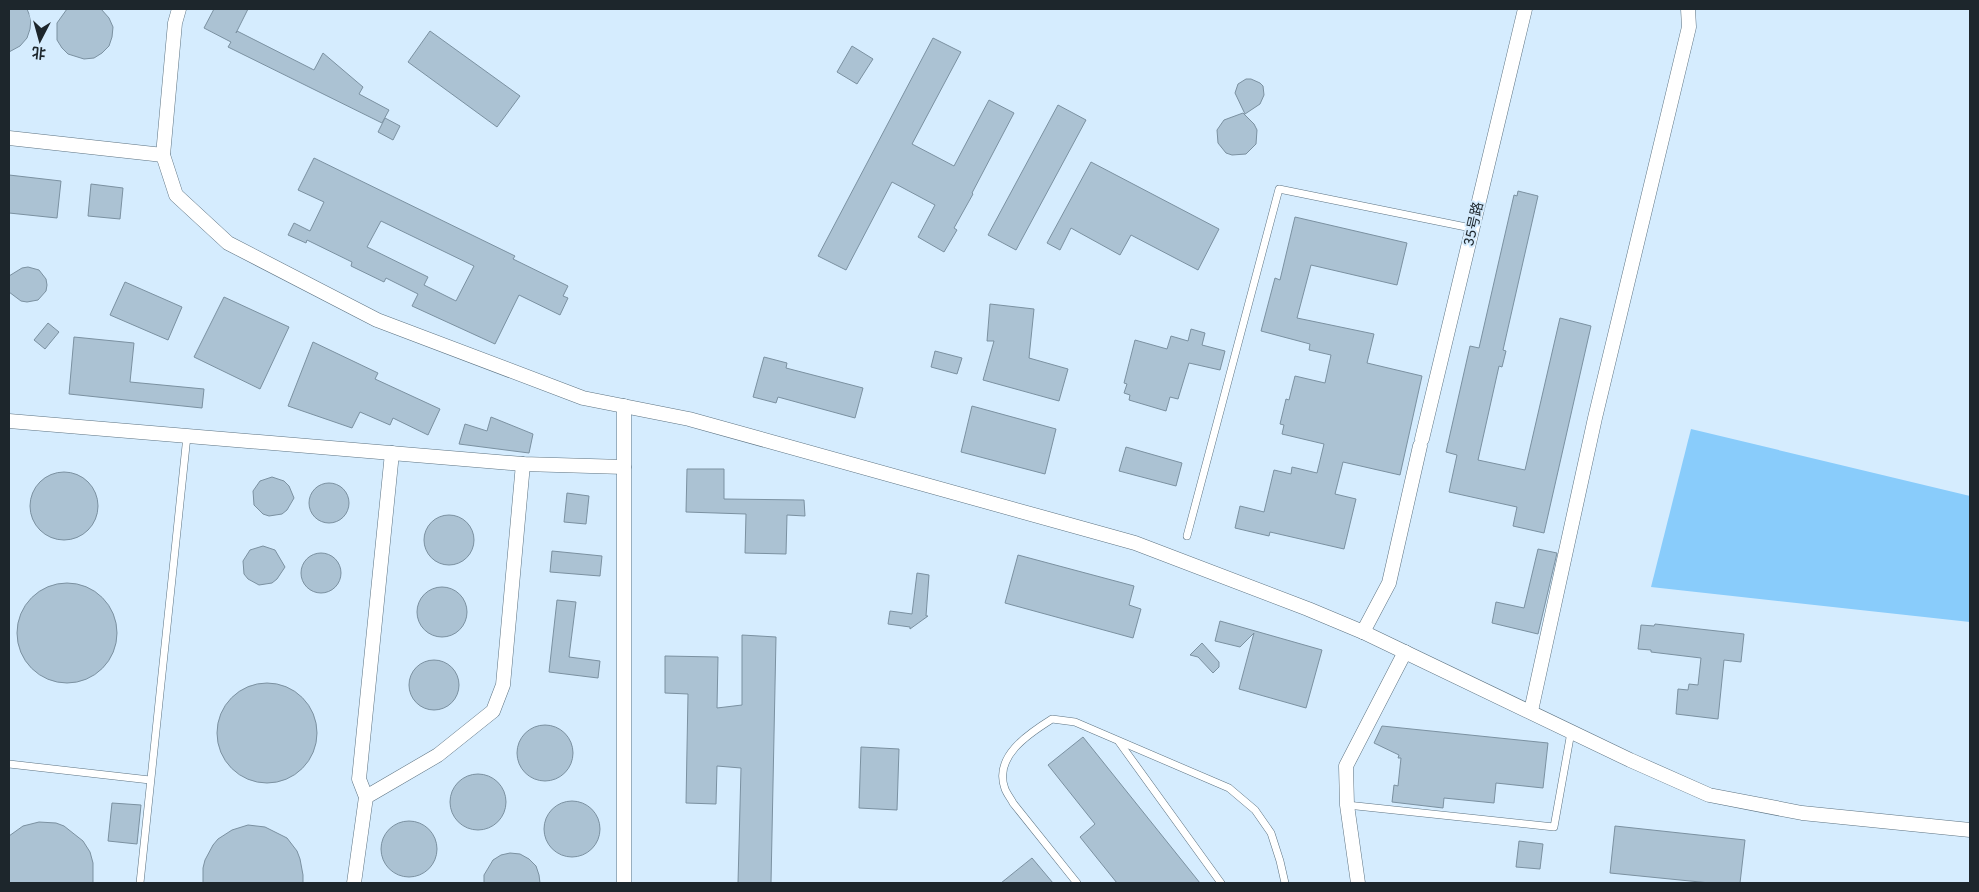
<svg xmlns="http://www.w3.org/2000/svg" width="1979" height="892" viewBox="0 0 1979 892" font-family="Overpass,'Noto Sans SC',sans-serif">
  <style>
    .green { fill: #89ccfb }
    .building { fill: #abc2d3; stroke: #7b91a1; fill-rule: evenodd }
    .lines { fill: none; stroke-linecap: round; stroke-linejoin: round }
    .lane-casing { stroke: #5d7382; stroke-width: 8 }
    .street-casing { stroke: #5d7382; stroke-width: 15 }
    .lane { stroke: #fff; stroke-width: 7 }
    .street { stroke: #fff; stroke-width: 14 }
    .labels { text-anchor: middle; stroke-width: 4; stroke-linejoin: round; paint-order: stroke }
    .street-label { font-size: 14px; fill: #1d262c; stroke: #d5ecfe }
  </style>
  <rect width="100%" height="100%" fill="#d5ecfe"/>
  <path class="green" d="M1691,429L1970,496V622L1651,587Z"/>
  <g class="building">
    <path d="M9,9H27L31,19L30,29L27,38L20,46L9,52Z"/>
    <path d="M67,9H101L109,18L113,27L112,37L109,46L102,53L94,58L84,59L68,54L62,48L57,40V23Z"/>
    <path d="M214,9H248L236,33L237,31L314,70L323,53L363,87L359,94L389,110L382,123L228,47L231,42L204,28Z"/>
    <path d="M430,31L520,96L497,127L408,62Z"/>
    <path d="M933,38L961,52L912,144L954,166L989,100L1014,113L972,193L973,194L954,228L957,230L944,252L918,237L935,205L892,182L846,270L818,256Z"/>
    <path d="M852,46L873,59L857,84L837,72Z"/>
    <path d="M1246,79H1251L1260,83L1263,86L1264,95L1260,104L1245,114L1235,93L1238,84Z"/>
    <path d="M1058,105L1086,120L1016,250L988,235Z"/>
    <path d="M1243,113L1254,124L1257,130L1256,144L1246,154L1232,155L1226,153L1218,143L1217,130L1224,120Z"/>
    <path d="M385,118L400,126L393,140L378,132Z"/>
    <path d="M314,158L515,256L513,259L568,286L563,296L568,298L560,315L519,295L495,344L412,306L418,294L386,278L384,282L351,266L352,262L307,240L306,243L288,235L294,223L310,231L324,202L298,190ZM381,221L474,266L456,301L424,285L428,277L367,247Z"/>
    <path d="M1091,162L1219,229L1198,270L1131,235L1120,255L1071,228L1060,250L1047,243Z"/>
    <path d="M9,175L61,181L57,218L9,213Z"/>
    <path d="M91,184L123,188L120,219L88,216Z"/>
    <path d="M1518,191L1538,196L1503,350L1506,351L1502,367L1499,366L1478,460L1525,470L1560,318L1591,326L1544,533L1513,526L1517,507L1449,492L1457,455L1446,452L1470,346L1479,348L1514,195L1517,196Z"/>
    <path d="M1295,217L1407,243L1397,285L1311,265L1297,318L1374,334L1367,363L1422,376L1400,475L1343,462L1335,494L1356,499L1344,549L1270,532L1269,536L1235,528L1240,506L1264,512L1274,470L1291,474L1292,467L1317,473L1324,444L1282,434L1284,425L1280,424L1286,399L1289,400L1295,376L1325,383L1331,355L1309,350L1310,344L1261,331L1275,278L1280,280Z"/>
    <path d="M28,267L39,270L46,279L47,285L46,291L38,300L27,302L21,301L9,292V276L22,268Z"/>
    <path d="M125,282L182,307L168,340L110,315Z"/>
    <path d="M224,297L289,327L260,389L194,357Z"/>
    <path d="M990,304L1034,309L1029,358L1068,369L1059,401L983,380L994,341H987Z"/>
    <path d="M48,323L59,332L45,349L34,340Z"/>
    <path d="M1191,329L1205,333L1202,345L1225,351L1220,370L1189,363L1178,399L1170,397L1166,411L1129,400L1130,395L1124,393L1127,384L1124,383L1135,340L1167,349L1171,336L1188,341Z"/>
    <path d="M74,337L134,343L130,382L204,389L202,408L69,394Z"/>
    <path d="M313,342L378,373L375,379L440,409L428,435L393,418L390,425L360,412L352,428L288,406Z"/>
    <path d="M935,351L962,358L957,374L931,367Z"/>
    <path d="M764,357L787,363L786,368L863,388L855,418L778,397L776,403L753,397Z"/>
    <path d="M972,406L1056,429L1045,474L961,452Z"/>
    <path d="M491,417L533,434L529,453L459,444L465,424L487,431Z"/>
    <path d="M1126,447L1182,463L1176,486L1119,471Z"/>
    <path d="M687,469H724V499L804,500L805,516L787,515L786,554L745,553L746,514L686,512Z"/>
    <circle cx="64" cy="506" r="34"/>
    <path d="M272,477L284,481L289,486L294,498L287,510L282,514L269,516L263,514L254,505L253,491L260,481Z"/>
    <circle cx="329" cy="503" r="20"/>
    <path d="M567,493L589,496L586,524L564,522Z"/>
    <circle cx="449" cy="540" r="25"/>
    <path d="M263,546L275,550L285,567L277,579L272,583L259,585L248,579L244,574L243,561L250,550Z"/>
    <path d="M1538,549L1557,553L1538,634L1492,623L1496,602L1524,608Z"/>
    <path d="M552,551L602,556L600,576L550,572Z"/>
    <circle cx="321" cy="573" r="20"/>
    <path d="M1018,555L1134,586L1129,605L1141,609L1133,638L1005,603Z"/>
    <path d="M917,573L929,575L926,616H928L910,629V627L888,624L890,611L912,614Z"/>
    <circle cx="67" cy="633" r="50"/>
    <circle cx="442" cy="612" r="25"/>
    <path d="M557,600L576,602L569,657L600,661L598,678L549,672Z"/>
    <path d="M1220,621L1322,650L1306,708L1239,689L1254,633L1240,647L1215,641Z"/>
    <path d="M1655,624L1744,634L1741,662L1724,660L1718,719L1676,714L1678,689L1688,690L1689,684L1698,685L1701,658L1651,652V650L1638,649L1641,625L1654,626Z"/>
    <path d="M742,635L776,637L771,883H738L741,768L717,766L716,804L686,803L688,694L665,693V656L718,657L717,708L742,705Z"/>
    <path d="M1202,643L1219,662V667L1213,673L1198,657L1190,655Z"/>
    <circle cx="434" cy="685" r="25"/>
    <circle cx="267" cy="733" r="50"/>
    <circle cx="545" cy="753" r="28"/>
    <path d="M1382,726L1548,743L1543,788L1496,783L1494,803L1444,798L1443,808L1392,802L1394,785L1398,786L1401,758H1398L1399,755L1374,743Z"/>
    <path d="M1083,737L1200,883H1117L1080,837L1095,824L1048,765Z"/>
    <path d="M861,747L899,749L897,810L859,808Z"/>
    <circle cx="478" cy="802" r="28"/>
    <circle cx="572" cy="829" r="28"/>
    <path d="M112,803L141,805L137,844L108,841Z"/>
    <circle cx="409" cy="849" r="28"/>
    <path d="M39,822L56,823L64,826L83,841L90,852L93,863V883H9V836L23,826Z"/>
    <path d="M248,825L265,827L287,838L297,851L300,859L303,875V883H203V868L205,860L213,845L218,839L232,830Z"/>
    <path d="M1615,826L1745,840L1740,883H1710L1610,873Z"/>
    <path d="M1519,841L1543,844L1540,869L1516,867Z"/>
    <path d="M510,853L520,854L529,859L536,866L539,875L540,883H484V875L493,860L501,855Z"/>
    <path d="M1032,858L1053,883H1001Z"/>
  </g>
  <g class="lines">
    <defs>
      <g id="lane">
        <path d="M1187,536L1279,189L1471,228"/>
        <path d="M1119,742L1221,883"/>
        <path d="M9,764L150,780"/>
        <path d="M1347,805L1554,827L1571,732"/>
        <path d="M140,883L187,436"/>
        <path d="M1077,883L1013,803C1011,799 1007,794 1005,789C993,757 1028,734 1052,719L1075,722L1229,788L1255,810L1271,833L1280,861L1285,883"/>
      </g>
      <g id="street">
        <path d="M179,9L175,23L163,155L176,195L228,243L377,320L583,398L689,419L1135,543L1308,609L1363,632L1630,760L1709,795L1802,813L1970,830"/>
        <path d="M9,138L163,155"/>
        <path d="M624,406V883"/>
        <path d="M9,421L523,464L624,467"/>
        <path d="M1422,439L1525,9"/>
        <path d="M1363,632L1389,583L1420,446"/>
        <path d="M1531,711L1595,418L1689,27L1688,9"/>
        <path d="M366,797L438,755L493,711L503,685L523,464"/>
        <path d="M354,883L366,797L359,779L392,453"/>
        <path d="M1358,883L1347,805L1346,766L1405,652"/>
      </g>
    </defs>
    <use href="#lane" class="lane-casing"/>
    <use href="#street" class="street-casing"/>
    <use href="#lane" class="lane"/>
    <use href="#street" class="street"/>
  </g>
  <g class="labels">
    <g class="street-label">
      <text transform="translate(1473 224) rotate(-77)" y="5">35号路</text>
    </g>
  </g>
  <rect width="1979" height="892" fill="none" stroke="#1d262c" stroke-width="20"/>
  <g transform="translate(40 40) rotate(186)" stroke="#d5ecfe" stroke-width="4" paint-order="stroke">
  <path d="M0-4L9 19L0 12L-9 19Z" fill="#1d262c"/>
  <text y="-8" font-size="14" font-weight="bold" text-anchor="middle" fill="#1d262c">北</text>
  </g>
</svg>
